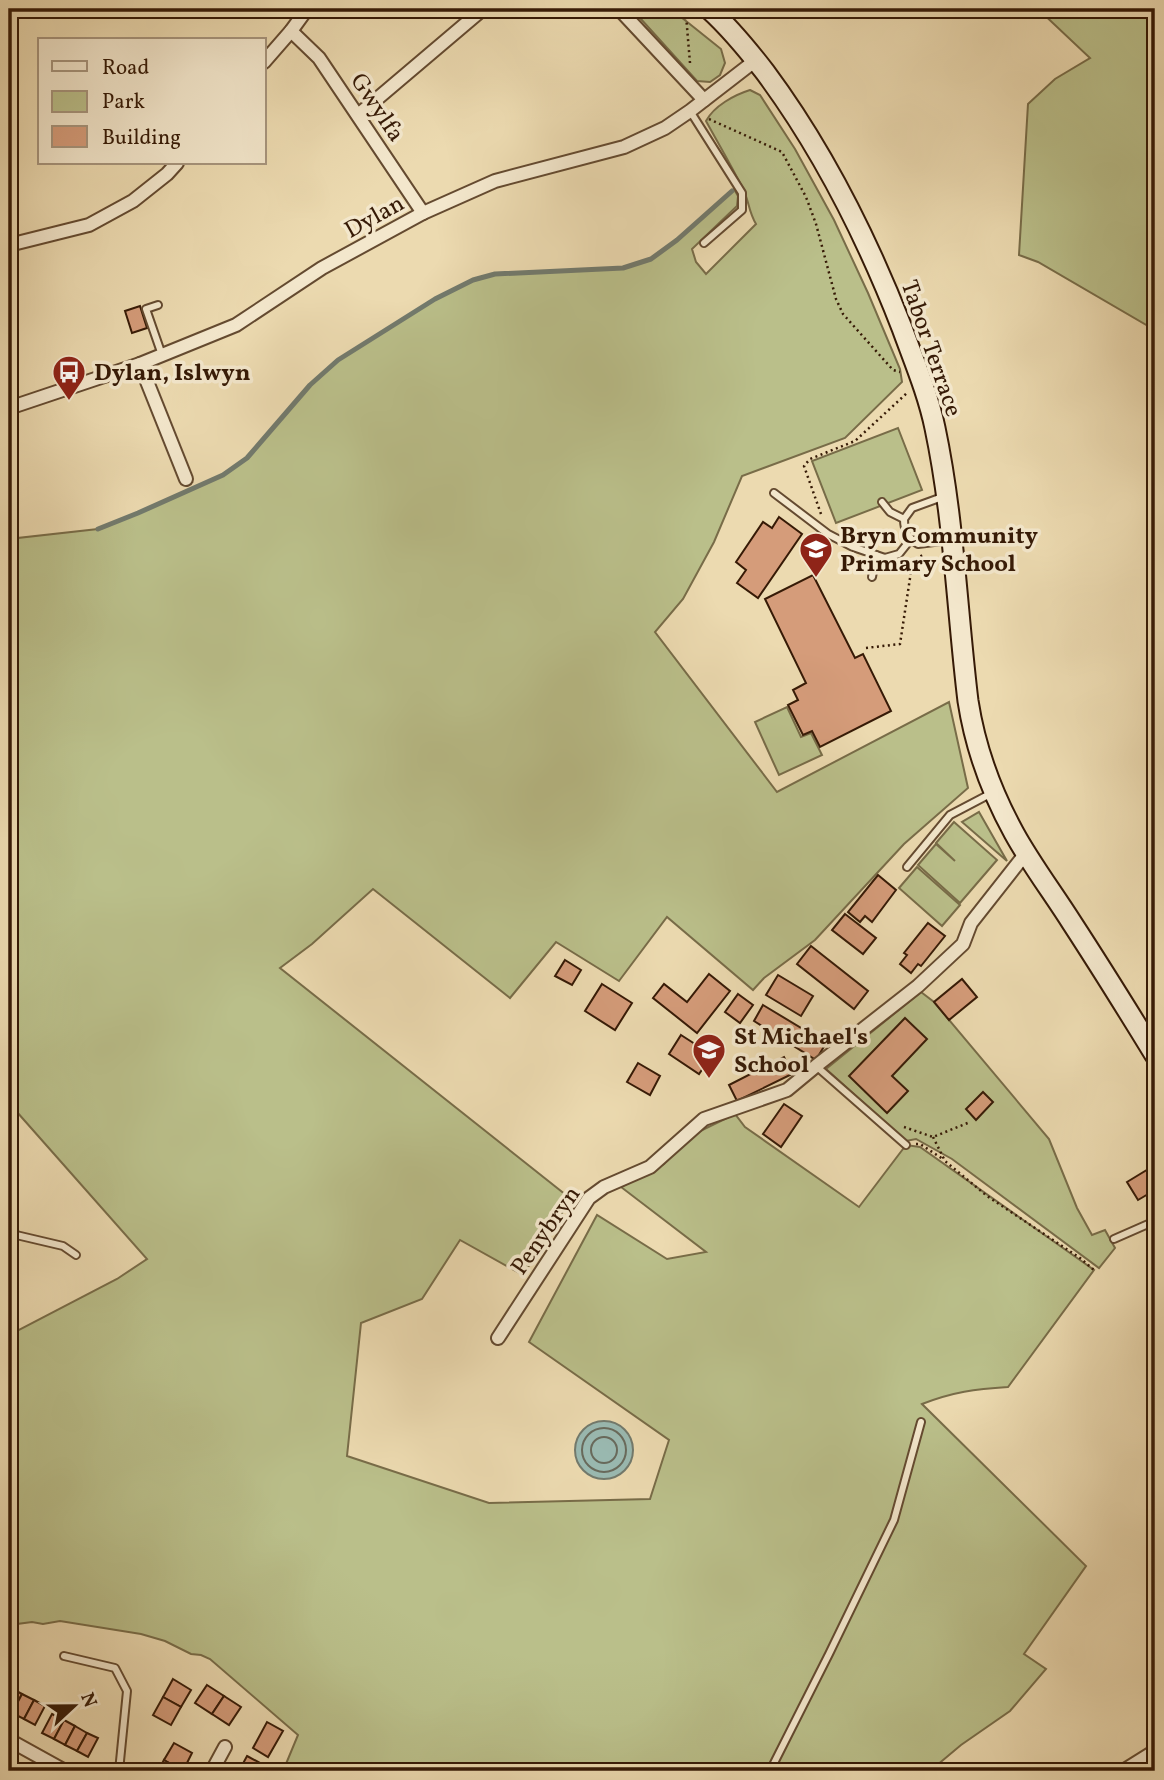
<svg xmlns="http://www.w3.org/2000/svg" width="1164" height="1780" viewBox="0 0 1164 1780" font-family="Vollkorn,serif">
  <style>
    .green { fill: #babf8a; stroke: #786c48; stroke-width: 2 }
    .water { fill: #9abab2; stroke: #727a6d; stroke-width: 2 }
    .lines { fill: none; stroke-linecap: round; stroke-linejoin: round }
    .shore { stroke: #686a5c; stroke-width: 2 }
    .stream { stroke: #727a6d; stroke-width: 5 }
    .building { fill: #d59c7a; stroke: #361a06; stroke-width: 2 }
    .service-casing { stroke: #644a30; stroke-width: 10 }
    .minor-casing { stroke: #644a30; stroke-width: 16 }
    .secondary-casing { stroke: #361a06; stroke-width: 23 }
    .path { stroke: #361a06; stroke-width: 2.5; stroke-dasharray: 2 3.5; stroke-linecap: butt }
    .service { stroke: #f3e7cc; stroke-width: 6 }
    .minor { stroke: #f3e7cc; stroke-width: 12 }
    .secondary { stroke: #f3e7cc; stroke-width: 19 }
    .labels { text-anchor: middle; stroke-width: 7; stroke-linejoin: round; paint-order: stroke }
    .street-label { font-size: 24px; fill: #361a06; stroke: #f3e7cc }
    .poi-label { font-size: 24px; font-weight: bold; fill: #361a06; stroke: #f3e7cc; text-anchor: start }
  </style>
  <rect width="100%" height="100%" fill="#ecdab0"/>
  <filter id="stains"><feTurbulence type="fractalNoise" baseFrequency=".00286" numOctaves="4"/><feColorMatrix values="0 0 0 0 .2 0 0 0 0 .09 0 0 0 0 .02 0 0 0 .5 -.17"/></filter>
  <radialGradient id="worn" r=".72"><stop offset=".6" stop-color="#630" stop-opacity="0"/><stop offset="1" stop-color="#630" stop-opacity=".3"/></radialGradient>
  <g class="green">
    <path d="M646,9H671L721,49L725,63L720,75L710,82L697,81L640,18L647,11Z"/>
    <path d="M1038,9H1155V330L1038,262L1019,255L1028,104L1055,79L1090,58Z"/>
    <path d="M750,90L760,95L795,149L834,220L868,293L900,369L902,382L845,438L742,476L714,542L683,599L655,632L777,792L949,702L968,788L904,844L815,940L764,978L753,990L667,917L619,981L556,942L510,998L373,889L312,944L280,968L571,1199L523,1275L460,1240L422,1299L361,1323L347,1456L489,1503L650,1499L669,1440L529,1342L597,1215L667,1259L706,1252L621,1187L664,1164L690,1136L735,1114L745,1127L859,1207L906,1145L920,1147L1094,1270L1008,1387C975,1389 953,1392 922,1404L1086,1566L1024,1654L1046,1669L1010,1711L961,1745L930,1771H283L298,1735L210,1659L201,1655L191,1654L165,1641L141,1634L60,1621L43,1624L32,1622L9,1625V1335L117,1279L147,1259L9,1103V539L98,529L138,513L223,475L247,458L310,385L338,360L435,299L473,280L495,274L623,268L651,259L677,240L734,189L738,196L737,206L692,249L696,262L706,274L756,224C748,211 749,199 742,187C731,165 718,143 706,121C714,106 734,95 750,90Z"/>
    <path d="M898,428L922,490L836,523L812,461Z"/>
    <path d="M787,707L801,737L811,733L822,755L779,775L755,722Z"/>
    <path d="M979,812L1007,861L962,822Z"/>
    <path d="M954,822L997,860L960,903L918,865L936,844L955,861L936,843Z"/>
    <path d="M917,867L960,905L942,926L899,888Z"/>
    <path d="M921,992L934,1002L1049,1139L1077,1208L1092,1235L1105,1230L1115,1248L1099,1268L952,1159L916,1139L906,1141L826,1069Z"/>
  </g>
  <circle class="water" cx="604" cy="1450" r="29"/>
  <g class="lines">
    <g class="shore">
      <circle cx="604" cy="1450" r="22"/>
      <circle cx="604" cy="1450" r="13"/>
    </g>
    <path class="stream" d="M98,529L138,513L223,475L247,458L310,385L338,360L435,299L473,280L495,274L623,268L651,259L677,240L732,191"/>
  </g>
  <g class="building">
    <path d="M140,306L147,328L132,333L125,311Z"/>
    <path d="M779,517L802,534L758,598L737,583L746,570L736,562L763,522L772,528Z"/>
    <path d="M813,575L855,658L863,654L891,711L820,747L812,731L803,735L788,705L798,700L793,690L806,683L765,599Z"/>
    <path d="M878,875L896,890L872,922L865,916L860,922L848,912Z"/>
    <path d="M845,914L876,938L863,954L832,930Z"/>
    <path d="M928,923L945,936L921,966L918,964L911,973L900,964L907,955L904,953Z"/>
    <path d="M811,946L868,991L854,1009L797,964Z"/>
    <path d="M565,960L581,970L572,985L555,976Z"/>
    <path d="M709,974L730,991L697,1033L653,998L664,984L687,1002Z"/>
    <path d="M778,975L813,996L801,1016L766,995Z"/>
    <path d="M962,979L977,997L949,1020L934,1002Z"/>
    <path d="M602,984L632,1003L615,1030L585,1011Z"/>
    <path d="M738,994L753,1005L740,1023L725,1012Z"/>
    <path d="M763,1005L826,1043L816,1060L754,1021Z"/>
    <path d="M905,1018L927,1039L892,1076L908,1091L887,1113L849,1076Z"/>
    <path d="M681,1035L712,1055L699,1074L669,1054Z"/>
    <path d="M784,1057L792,1074L737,1101L729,1085Z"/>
    <path d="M638,1063L660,1076L650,1095L627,1082Z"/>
    <path d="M983,1092L993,1102L976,1120L966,1109Z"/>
    <path d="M784,1104L802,1116L781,1147L763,1134Z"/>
    <path d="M1155,1165V1190L1138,1200L1127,1182Z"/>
    <path d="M173,1679L191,1690L181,1707L163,1697Z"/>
    <path d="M207,1685L224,1696L212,1714L195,1703Z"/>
    <path d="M11,1688L22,1694L12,1713L9,1711V1691Z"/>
    <path d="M22,1694L34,1700L24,1719L12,1713Z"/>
    <path d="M224,1696L241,1707L229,1725L212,1714Z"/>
    <path d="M163,1697L181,1707L171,1725L153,1715Z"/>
    <path d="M34,1700L45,1706L35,1725L24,1719Z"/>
    <path d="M52,1714L64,1720L54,1739L42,1733Z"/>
    <path d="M64,1720L75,1726L65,1745L54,1739Z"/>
    <path d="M267,1722L283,1731L268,1757L253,1748Z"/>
    <path d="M75,1726L87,1733L77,1751L65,1745Z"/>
    <path d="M87,1733L98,1738L88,1757L77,1751Z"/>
    <path d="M174,1743L192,1753L183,1771L164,1760Z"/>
    <path d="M247,1756L264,1765L260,1771H239Z"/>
    <path d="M164,1760L183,1771H158Z"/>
  </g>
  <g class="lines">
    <defs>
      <g id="service">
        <path d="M690,111L742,193V210L704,243"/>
        <path d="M158,305L146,309L162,355"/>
        <path d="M774,493L828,534L853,547L885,558L899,554L911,539"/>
        <path d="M945,496L912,508L904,519C904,531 908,538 918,544L950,540"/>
        <path d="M882,502L890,512L904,519"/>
        <path d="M872,577L876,555"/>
        <path d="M907,867L950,815L990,794"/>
        <path d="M816,1066L906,1145"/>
        <path d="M12,1234L63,1246L76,1255"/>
        <path d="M1114,1239L1155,1221"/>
        <path d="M64,1656L115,1668L127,1691L119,1771"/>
        <path d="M770,1771L829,1654L894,1520L921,1422"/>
      </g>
      <g id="minor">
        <path d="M619,9L704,100"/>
        <path d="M291,31L319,58L423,213"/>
        <path d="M264,62L291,31L307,9"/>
        <path d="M358,115L483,9"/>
        <path d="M9,245L89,225L133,201L167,174L177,163"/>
        <path d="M140,364L186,479"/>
        <path d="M9,408L140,364L236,325L322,268L423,213L495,181L624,147L665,128L690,111L756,60"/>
        <path d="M9,1230L12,1234"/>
        <path d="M498,1338L589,1198L604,1187L650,1167L704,1119L787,1090L816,1066L918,986L963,944L971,923L1026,853"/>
        <path d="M9,1740L65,1771"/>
        <path d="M212,1771L225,1747"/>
        <path d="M1123,1771L1155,1751"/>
      </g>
      <path id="secondary" d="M709,9C730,28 748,50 765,72C823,150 867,238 902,328C914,361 928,394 935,428C954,518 957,611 968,701C975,746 992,793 1014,833C1031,864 1053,893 1072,923C1100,966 1128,1011 1155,1055"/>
    </defs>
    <use href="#service" class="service-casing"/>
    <use href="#minor" class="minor-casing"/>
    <use href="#secondary" class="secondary-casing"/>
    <g class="path">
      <path d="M690,63L686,15L691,9"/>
      <path d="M709,119L782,152L806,197L816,224L836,299L843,314L893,370L900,372"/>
      <path d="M821,514L804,466L810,459L855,441L907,393"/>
      <path d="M866,648L900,644L912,565L916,559L923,555"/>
      <path d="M904,1127L933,1137L970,1122"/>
      <path d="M933,1137L945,1161L987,1196L1080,1258L1094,1270"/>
      <path d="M916,1144H920L943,1159"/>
    </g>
    <use href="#service" class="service"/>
    <use href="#minor" class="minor"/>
    <use href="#secondary" class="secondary"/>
  </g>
  <defs>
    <symbol id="bus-pin" viewBox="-11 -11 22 30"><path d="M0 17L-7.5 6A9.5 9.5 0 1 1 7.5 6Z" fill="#8f2418" stroke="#f3e7cc"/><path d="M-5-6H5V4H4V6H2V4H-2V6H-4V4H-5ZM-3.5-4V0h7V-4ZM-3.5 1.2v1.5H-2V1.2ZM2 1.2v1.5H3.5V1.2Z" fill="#fff"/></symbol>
    <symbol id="school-pin" viewBox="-11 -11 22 30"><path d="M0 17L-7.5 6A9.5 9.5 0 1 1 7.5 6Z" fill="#8f2418" stroke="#f3e7cc"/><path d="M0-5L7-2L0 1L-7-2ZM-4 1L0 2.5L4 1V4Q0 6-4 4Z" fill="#fff"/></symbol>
  </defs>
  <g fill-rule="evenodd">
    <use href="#bus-pin" x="50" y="353" width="38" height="52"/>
    <use href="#school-pin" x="797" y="530" width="38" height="52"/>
    <use href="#school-pin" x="690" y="1031" width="38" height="52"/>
  </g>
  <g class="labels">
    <g class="street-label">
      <text transform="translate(378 107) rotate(56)" y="8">Gwylfa</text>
      <text transform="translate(374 216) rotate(-29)" y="8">Dylan</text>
      <text transform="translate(932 348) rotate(71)" y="8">Tabor Terrace</text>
      <text transform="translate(545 1230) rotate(-55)" y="8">Penybryn</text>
    </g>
    <g class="poi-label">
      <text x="94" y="380">Dylan, Islwyn</text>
      <text x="840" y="543">Bryn Community<tspan x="840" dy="28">Primary School</tspan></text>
      <text x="734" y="1044">St Michael's<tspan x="734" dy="28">School</tspan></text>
    </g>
  </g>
  <rect width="1164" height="1780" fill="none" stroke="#ecdab0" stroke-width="35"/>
  <rect x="10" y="10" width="1143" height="1759" fill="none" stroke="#361a06" stroke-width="3.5"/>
  <rect x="18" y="18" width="1129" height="1745" fill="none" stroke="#361a06" stroke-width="2"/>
  <rect x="38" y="38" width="228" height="126" fill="#f3e7cc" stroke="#a7957d" stroke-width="2"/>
  <rect x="52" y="61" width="35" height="10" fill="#f3e7cc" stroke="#a7957d" stroke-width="2"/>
  <text x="102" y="74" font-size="21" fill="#361a06">Road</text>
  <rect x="52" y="91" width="35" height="21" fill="#babf8a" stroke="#a7957d" stroke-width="2"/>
  <text x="102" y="108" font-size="21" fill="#361a06">Park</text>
  <rect x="52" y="126" width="35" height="21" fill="#d59c7a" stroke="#a7957d" stroke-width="2"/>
  <text x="102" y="144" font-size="21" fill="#361a06">Building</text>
  <g transform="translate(74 1706) rotate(68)" stroke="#f3e7cc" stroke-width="5" paint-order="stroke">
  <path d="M0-5L12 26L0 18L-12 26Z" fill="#361a06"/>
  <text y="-10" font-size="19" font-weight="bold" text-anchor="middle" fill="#361a06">N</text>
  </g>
  <rect width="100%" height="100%" filter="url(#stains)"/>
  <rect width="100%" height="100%" fill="url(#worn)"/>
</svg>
